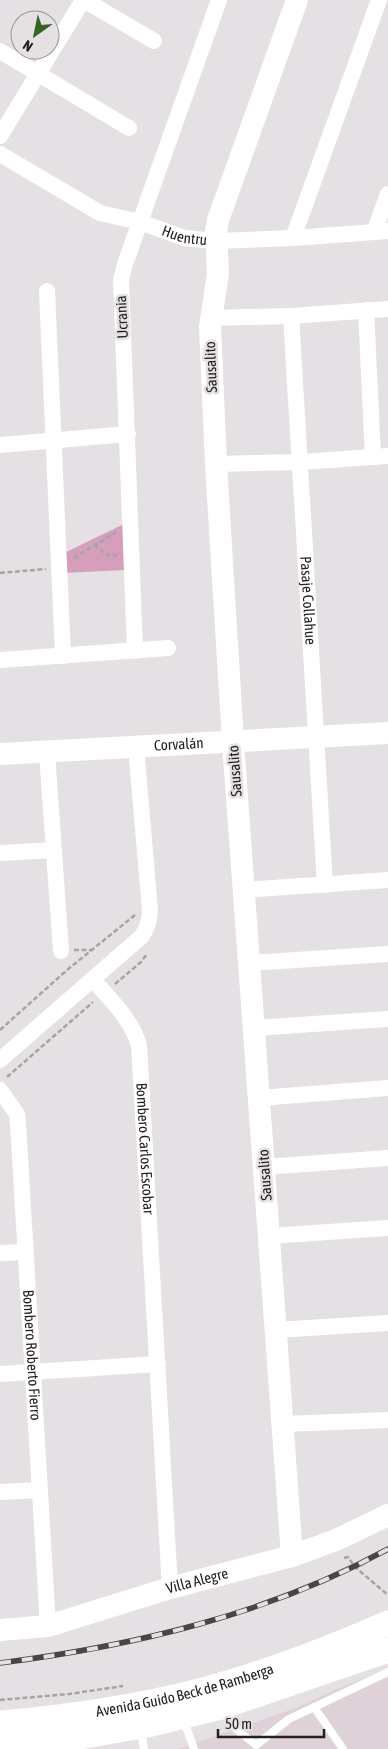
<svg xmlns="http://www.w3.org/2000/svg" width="388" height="1749" viewBox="0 0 388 1749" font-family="'Asap Condensed',sans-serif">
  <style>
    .built { fill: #ded2d8 }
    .park { fill: #d69eba }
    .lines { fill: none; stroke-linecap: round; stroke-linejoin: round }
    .path { stroke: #a7a3a5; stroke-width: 2.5; stroke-dasharray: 5 2.5; stroke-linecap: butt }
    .lane { stroke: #fff; stroke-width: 8 }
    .street { stroke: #fff; stroke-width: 16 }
    .secondary { stroke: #fff; stroke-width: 22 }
    .primary { stroke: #fff; stroke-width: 25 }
    .rail-casing { stroke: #474546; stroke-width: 5.5 }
    .rail { stroke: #e5e0e3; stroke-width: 4; stroke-dasharray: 11; stroke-linecap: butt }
    .labels { text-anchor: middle; stroke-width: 5; stroke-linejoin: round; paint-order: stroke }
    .street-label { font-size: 15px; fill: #222021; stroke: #e5e0e3 }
  </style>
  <rect width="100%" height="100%" fill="#e5e0e3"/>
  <path class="built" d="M388,1669V1749H178L296,1708L332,1691Z"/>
  <path class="park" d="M124,524L126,570L62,573V554Z"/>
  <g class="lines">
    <g class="path">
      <path d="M94,545L109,556L117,555"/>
      <path d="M74,558L116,532"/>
      <path d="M0,573L46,569"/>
      <path d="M74,950H91"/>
      <path d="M115,984L141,962L147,954"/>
      <path d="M0,1030L67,970L135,915"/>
      <path d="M7,1077L93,1002"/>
      <path d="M344,1558L348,1557L355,1567L388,1595"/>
      <path d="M0,1700L69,1694L123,1686"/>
    </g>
    <g class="lane">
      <path d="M314,1707L343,1749"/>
      <path d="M223,1710L236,1729L256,1745L289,1719L388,1672"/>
      <path d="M184,1721L194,1749"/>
      <path d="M141,1729L144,1749"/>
    </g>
    <g class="street">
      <path d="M84,0L154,41"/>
      <path d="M0,51L129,128"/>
      <path d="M0,136L83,0"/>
      <path id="s1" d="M0,154L100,213L140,222L184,238L216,241L293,238L388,231"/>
      <path d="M374,232L388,194"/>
      <path d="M293,238L379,0"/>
      <path d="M47,291L63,656"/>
      <path d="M366,310L373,457"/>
      <path id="s2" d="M291,316L325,885"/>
      <path d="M210,318L291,316L388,309"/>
      <path d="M0,445L128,434"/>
      <path d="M216,464L300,462L388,456"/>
      <path d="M135,651L121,280L125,264L219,0"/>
      <path d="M0,660L168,648"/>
      <path d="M47,753L61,951"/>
      <path d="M0,853L53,850"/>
      <path d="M244,890L388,880"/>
      <path d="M249,963L388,954"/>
      <path id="s3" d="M93,980C111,1000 131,1019 139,1045L170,1588"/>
      <path d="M254,1028L388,1019"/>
      <path d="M0,1060L142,936C147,928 150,920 150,910L136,747"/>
      <path id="s4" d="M0,1090L17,1114L18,1124L48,1626"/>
      <path d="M259,1098L388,1088"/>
      <path d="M264,1167L388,1158"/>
      <path d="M269,1236L388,1228"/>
      <path d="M0,1253L25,1252"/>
      <path d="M276,1330L388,1323"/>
      <path d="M0,1374L158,1364"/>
      <path d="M283,1424L388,1420"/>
      <path d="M0,1492L40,1490"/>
    </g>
    <g class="secondary">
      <path id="s5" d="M0,754L388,733"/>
      <path d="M292,1556L233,742L216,464L210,327L218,273L216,232L218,220L297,0"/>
      <path id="s6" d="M0,1630L48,1626L170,1588L292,1556L336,1540L388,1515"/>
    </g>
    <g class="primary">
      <path id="s7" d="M0,1723C69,1717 139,1707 206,1689C266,1673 331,1648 388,1623"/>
      <path d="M0,1744L85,1736L147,1725L221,1707L388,1650"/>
    </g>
    <defs>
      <path id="rail" d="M0,1663C134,1646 269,1614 388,1549"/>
    </defs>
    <use href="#rail" class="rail-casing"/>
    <use href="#rail" class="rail"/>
  </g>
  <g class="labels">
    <g class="street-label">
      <text dy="5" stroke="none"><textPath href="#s1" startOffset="204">Huentru</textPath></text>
      <text transform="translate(122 317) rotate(-93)" y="5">Ucrania</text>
      <text transform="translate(211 367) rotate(-92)" y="5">Sausalito</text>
      <text dy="5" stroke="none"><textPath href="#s2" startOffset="285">Pasaje Collahue</textPath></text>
      <text dy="5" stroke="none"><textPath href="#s5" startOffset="179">Corvalán</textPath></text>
      <text transform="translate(235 771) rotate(-94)" y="5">Sausalito</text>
      <text dy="5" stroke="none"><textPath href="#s3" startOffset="184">Bombero Carlos Escobar</textPath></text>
      <text transform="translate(265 1175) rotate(-94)" y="5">Sausalito</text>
      <text dy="5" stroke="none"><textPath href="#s4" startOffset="271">Bombero Roberto Fierro</textPath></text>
      <text dy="5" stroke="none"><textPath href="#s6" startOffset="204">Villa Alegre</textPath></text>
      <text dy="5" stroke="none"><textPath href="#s7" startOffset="188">Avenida Guido Beck de Ramberga</textPath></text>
    </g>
  </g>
  <g transform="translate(35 35) rotate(213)"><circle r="24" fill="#e5e0e3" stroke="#979395"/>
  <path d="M0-4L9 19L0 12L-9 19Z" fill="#376423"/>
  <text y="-8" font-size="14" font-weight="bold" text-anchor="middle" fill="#222021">N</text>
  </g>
  <path d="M218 1729v8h106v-8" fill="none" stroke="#222021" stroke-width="2.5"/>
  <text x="225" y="1729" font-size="15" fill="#222021" stroke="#e5e0e3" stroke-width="4" paint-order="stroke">50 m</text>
</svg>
